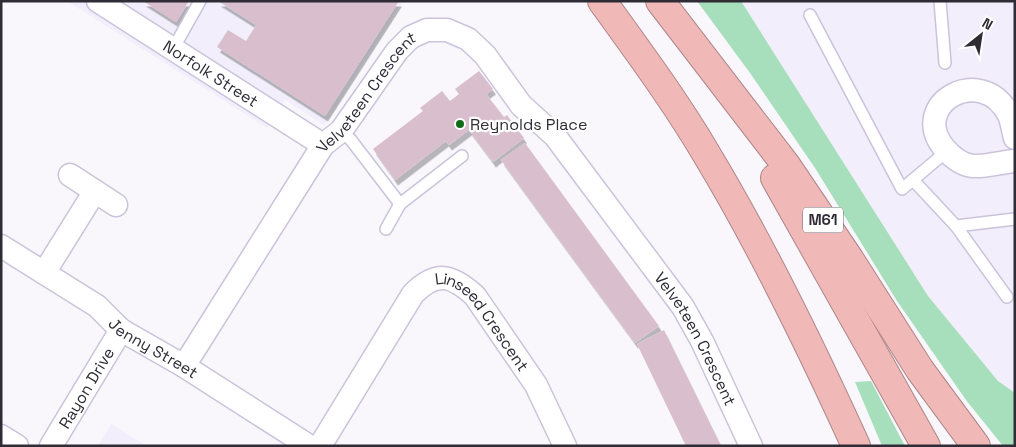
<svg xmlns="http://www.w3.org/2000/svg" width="1016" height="447" viewBox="0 0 1016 447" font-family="'Space Grotesk',sans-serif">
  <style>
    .built { fill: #f2eefb }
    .green { fill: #a7dfbd }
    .building { fill: #d9bfcd; filter: url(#shadow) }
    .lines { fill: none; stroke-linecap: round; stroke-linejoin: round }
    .lane-casing { stroke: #cbc3db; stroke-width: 14 }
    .street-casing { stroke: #cbc3db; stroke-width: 25 }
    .highway-casing { stroke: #ac878a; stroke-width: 30 }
    .lane { stroke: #fff; stroke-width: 11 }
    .street { stroke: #fff; stroke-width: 22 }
    .highway { stroke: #f0b8b7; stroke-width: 28 }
    .poi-dot { fill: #0e6b16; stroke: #fff; stroke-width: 2 }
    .labels { text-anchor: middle; stroke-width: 4.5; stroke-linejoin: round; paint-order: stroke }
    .shield { fill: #fff; stroke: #6d6b72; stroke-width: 1 }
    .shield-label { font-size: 15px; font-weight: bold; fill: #2f2c36 }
    .street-label { font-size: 16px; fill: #2f2c36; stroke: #fff }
    .poi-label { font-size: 16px; fill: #2f2c36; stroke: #fff; text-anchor: start }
  </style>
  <defs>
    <filter id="shadow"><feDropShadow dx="3" dy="5.5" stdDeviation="0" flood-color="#0004"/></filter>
  </defs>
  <rect width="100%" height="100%" fill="#f9f7fc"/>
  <g class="built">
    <path d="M67,1H403L324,125L285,100L267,128Z"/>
    <path d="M741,1H1015V393L998,381L928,296Z"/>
    <path d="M111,424L147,446H98Z"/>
  </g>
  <g class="green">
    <path d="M697,1H741L928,296L998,381L1015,393V446H1003L966,400L897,301L815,168L750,73Z"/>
    <path d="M871,381L905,446H882L855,382Z"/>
  </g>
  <g class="building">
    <path d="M143,1H189L176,22Z"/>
    <path d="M218,1H399L325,116L217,47L228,30L246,41L256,25Z"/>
    <path d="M479,71L493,89L486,94L504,117L507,115L524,138L493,162L469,130L449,145L446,141L395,180L373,149L423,111L420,108L442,91L450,101L459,94L455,89Z"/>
    <path d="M525,143L659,326L635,343L501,160Z"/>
    <path d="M664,330L721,446H686L637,344Z"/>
  </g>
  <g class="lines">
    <defs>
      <g id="lane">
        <path d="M940,1L945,63"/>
        <path d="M810,15L902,189L947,151"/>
        <path d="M173,49L200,1"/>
        <path d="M341,131L351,140L400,204L462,156"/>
        <path d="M913,180L956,226L1015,219"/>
        <path d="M956,226L1007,297"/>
        <path d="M386,229L400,204"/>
      </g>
      <g id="street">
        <path id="s1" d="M98,1L323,145"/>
        <path d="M1015,138C1013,131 1012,122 1009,115C982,62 908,104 944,148C951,156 962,165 973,166C985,167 1002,162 1015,161"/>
        <path d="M70,175L116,205"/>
        <path id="s2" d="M1,246L97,306L121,330L184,366L309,446"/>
        <path d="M44,273L95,191"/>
        <path id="s3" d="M184,366L323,145L341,131L397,51L411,37L427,30H447L468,39L485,55L521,105L555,136L683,307L702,341L751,446"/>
        <path d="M1,436L17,446"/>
        <path id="s4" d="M51,446L121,330"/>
        <path id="s5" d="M320,446L413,294C436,271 451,274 475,296L536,385L565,446"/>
      </g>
      <g id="highway">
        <path d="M602,1C638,51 676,102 707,155C763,248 811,347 856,446"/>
        <path d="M660,1L786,165L850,260L920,370L976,446"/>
        <path d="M775,178L926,446"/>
      </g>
    </defs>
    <use href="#lane" class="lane-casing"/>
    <use href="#street" class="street-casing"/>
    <use href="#highway" class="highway-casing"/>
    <use href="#lane" class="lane"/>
    <use href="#street" class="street"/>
    <use href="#highway" class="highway"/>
  </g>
  <circle class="poi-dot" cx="460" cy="124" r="5"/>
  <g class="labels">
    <rect class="shield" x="803" y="207.5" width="40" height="25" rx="4"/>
    <g class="shield-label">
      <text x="823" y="225">M61</text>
    </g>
    <g class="street-label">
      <text dy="6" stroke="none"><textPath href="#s1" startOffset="134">Norfolk Street</textPath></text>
      <text dy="6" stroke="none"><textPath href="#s3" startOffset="330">Velveteen Crescent</textPath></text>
      <text dy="6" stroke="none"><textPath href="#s5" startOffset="272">Linseed Crescent</textPath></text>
      <text dy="6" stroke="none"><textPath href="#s3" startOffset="840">Velveteen Crescent</textPath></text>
      <text dy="6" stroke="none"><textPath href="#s2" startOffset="184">Jenny Street</textPath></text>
      <text dy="6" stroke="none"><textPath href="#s4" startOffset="68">Rayon Drive</textPath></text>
    </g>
    <g class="poi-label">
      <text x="470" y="130">Reynolds Place</text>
    </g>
  </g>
  <rect width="1016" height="447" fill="none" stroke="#2f2c36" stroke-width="5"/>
  <g transform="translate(981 35) rotate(30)" stroke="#ffffff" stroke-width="4" paint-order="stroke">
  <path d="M0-4L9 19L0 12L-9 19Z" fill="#2f2c36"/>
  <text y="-8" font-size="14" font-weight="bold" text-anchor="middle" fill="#2f2c36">N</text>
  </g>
</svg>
